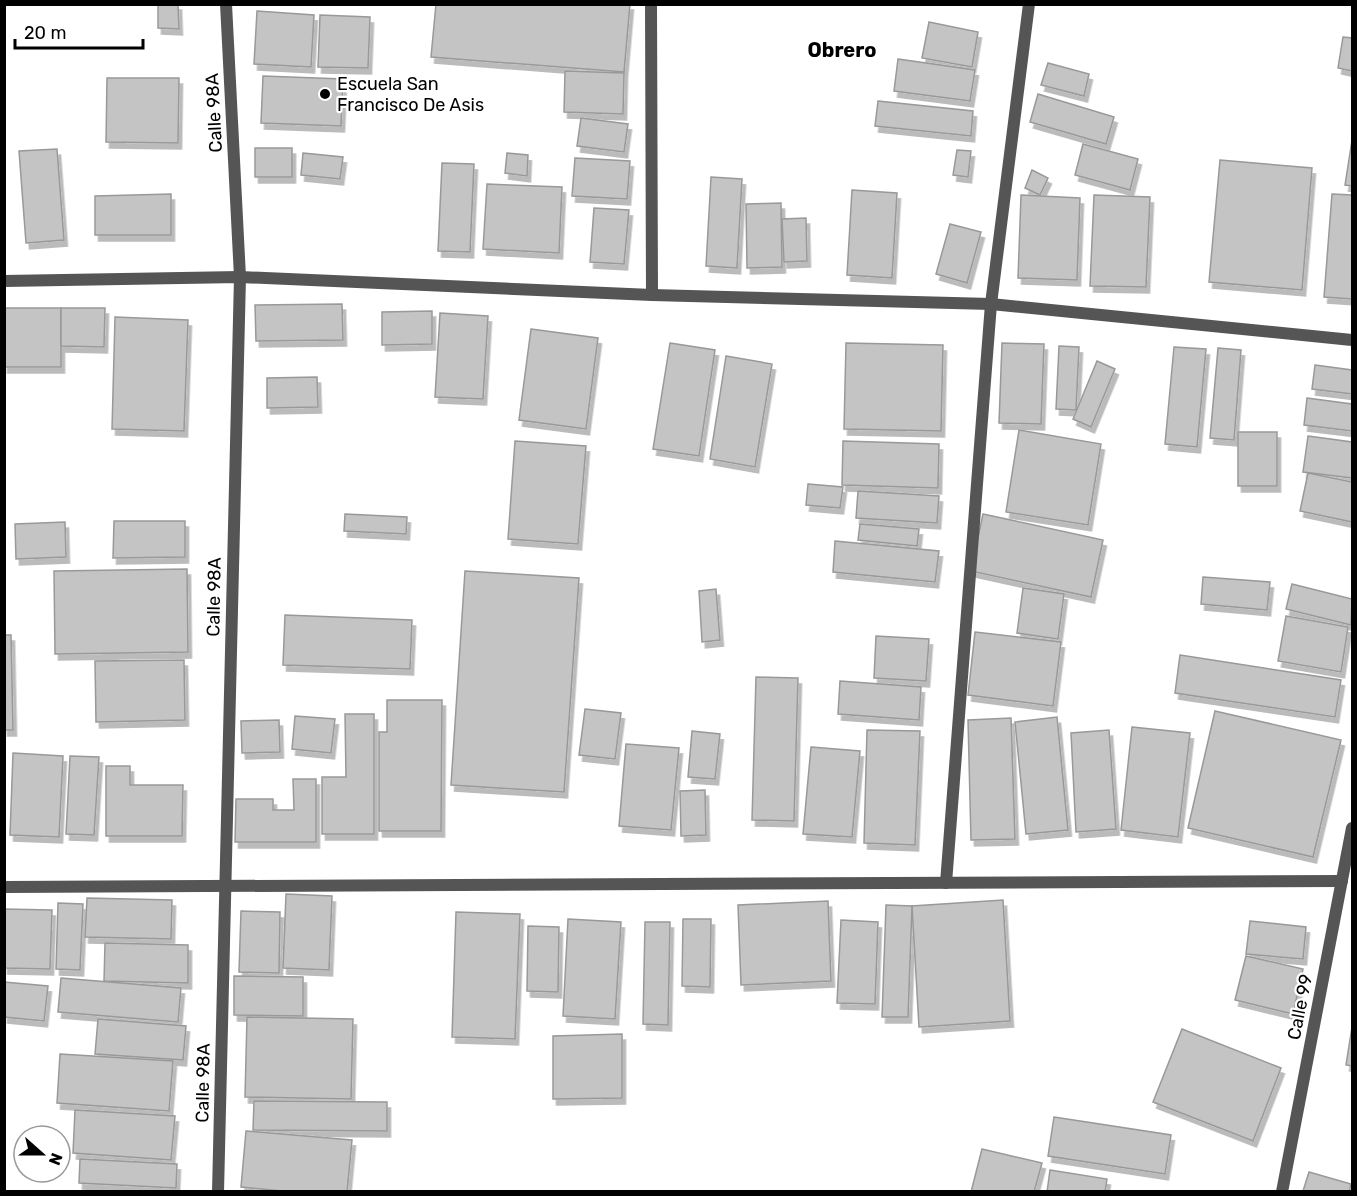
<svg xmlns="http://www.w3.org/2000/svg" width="1357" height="1196" viewBox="0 0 1357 1196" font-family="Rubik,sans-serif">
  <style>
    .building { fill: #c4c4c4; stroke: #999; stroke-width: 1.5; filter: url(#shadow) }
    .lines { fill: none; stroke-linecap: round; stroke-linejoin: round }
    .minor { stroke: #555; stroke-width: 12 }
    .poi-dot { fill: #000; stroke: #fff; stroke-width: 2 }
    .labels { text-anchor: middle; stroke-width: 4.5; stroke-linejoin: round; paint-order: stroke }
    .poi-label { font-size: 18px; fill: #000; stroke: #fff; text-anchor: start }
    .street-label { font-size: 18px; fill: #000; stroke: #fff }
    .neighbourhood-label { font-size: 20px; font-weight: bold; fill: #000; stroke: #fff }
  </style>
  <defs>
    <filter id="shadow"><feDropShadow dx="3.5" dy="6" stdDeviation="0" flood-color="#0004"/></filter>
  </defs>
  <rect width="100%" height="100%" fill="#fff"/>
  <g class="building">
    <path d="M158,4H178L179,29L158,28Z"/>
    <path d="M436,4H630L624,72L431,57Z"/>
    <path d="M257,11L314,15L311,67L254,64Z"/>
    <path d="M320,15L370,17L368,68L318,67Z"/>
    <path d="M929,22L978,32L972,67L922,58Z"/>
    <path d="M1343,37L1352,38V71L1338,68Z"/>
    <path d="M898,59L975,70L970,101L894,91Z"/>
    <path d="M1048,63L1089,74L1084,96L1041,85Z"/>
    <path d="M565,71L624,73L623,114L564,112Z"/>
    <path d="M263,76L343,79L341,126L261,123Z"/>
    <path d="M107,78H179L178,143L106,142Z"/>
    <path d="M1038,94L1114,117L1106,144L1030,122Z"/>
    <path d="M878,101L973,111L971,136L875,126Z"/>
    <path d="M581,118L628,124L624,152L577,146Z"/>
    <path d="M1352,140V186L1345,185Z"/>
    <path d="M1083,144L1138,159L1130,190L1075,175Z"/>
    <rect x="255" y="148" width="37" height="29"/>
    <path d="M57,149L64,240L26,243L19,151Z"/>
    <path d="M957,150L971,151L968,177L953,175Z"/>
    <path d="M303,153L343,157L340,179L301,175Z"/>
    <path d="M507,153L528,155L527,176L505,173Z"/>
    <path d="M575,158L630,161L627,199L572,196Z"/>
    <path d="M1220,160L1312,168L1302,290L1209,282Z"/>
    <path d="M442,163L474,164L470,252L438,251Z"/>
    <path d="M1032,170L1048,178L1040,195L1025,188Z"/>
    <path d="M711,177L742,179L737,268L706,266Z"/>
    <path d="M487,184L562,187L559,253L483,249Z"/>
    <path d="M852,190L897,193L892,278L847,275Z"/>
    <path d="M171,194V235H95V196Z"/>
    <path d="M1332,194L1352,195V299L1324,297Z"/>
    <path d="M1021,195L1080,198L1077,280L1018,278Z"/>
    <path d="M1094,195L1150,197L1146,287L1090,286Z"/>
    <path d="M781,203L782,267L747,268L746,204Z"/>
    <path d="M594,208L629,210L624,264L590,262Z"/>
    <path d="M806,218L807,261L784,262L782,219Z"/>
    <path d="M950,224L981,232L967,283L936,274Z"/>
    <path d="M342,304L343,340L256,341L255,305Z"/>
    <rect x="4" y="308" width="57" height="59"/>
    <path d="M61,308H105L104,347L61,346Z"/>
    <path d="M432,311V344L382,345V312Z"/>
    <path d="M440,313L488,316L483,399L435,397Z"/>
    <path d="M115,317L188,320L184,431L112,429Z"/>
    <path d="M531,329L598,338L586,429L519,420Z"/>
    <path d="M670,343L715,350L699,456L653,449Z"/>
    <path d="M846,343L943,345L941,431L844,429Z"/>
    <path d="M1002,343L1044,344L1041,424L999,423Z"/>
    <path d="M1059,346L1079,347L1076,410L1056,409Z"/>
    <path d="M1174,347L1206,349L1197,447L1165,444Z"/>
    <path d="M1218,348L1241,350L1234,440L1210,438Z"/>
    <path d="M726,356L772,364L755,467L710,459Z"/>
    <path d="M1097,361L1115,369L1091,427L1073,419Z"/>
    <path d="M1315,365L1352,370V394L1312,389Z"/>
    <path d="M317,377L318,407L267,408V378Z"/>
    <path d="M1307,398L1352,404V431L1304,425Z"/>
    <path d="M1019,430L1101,444L1088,525L1006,512Z"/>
    <rect x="1238" y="432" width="39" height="54"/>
    <path d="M1308,436L1352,442V478L1303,472Z"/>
    <path d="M515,441L586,446L578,544L508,539Z"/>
    <path d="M843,441L939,444L938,488L842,485Z"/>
    <path d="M1308,473L1352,482V522L1300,511Z"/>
    <path d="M808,484L843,487L840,508L806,505Z"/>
    <path d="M858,491L939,496L937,523L856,518Z"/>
    <path d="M345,514L407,517L406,534L344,531Z"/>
    <path d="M983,514L1103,540L1091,597L971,571Z"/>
    <path d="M114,521H185V557L113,558Z"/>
    <path d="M65,522L66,557L16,559L15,524Z"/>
    <path d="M860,524L919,529L917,546L858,540Z"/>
    <path d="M835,541L939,551L935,582L833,572Z"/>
    <path d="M187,569L188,652L55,654L54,571Z"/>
    <path d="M465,571L579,578L564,792L451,785Z"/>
    <path d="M1203,577L1270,582L1267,610L1201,604Z"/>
    <path d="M1292,584L1352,599L1351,625L1286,609Z"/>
    <path d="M1023,588L1064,594L1058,639L1017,633Z"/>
    <path d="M716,589L720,640L702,642L699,591Z"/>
    <path d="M285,615L412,620L410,669L283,665Z"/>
    <path d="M1286,616L1348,627L1341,672L1278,661Z"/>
    <path d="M975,632L1061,642L1053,706L968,695Z"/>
    <path d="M4,635H11L13,730H4Z"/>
    <path d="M876,636L929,639L926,681L874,678Z"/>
    <path d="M1180,655L1341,680L1335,717L1175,693Z"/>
    <path d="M184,660L185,720L96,722L95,661Z"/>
    <path d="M756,677L798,678L794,821L752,820Z"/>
    <path d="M840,681L921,687L919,720L838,714Z"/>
    <path d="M387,700H442L441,831H379V732H387Z"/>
    <path d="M585,709L621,713L615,759L579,755Z"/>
    <path d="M1215,711L1341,740L1313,857L1188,828Z"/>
    <path d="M345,714H374V834H322V777H346Z"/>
    <path d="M295,716L335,719L331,753L292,749Z"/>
    <path d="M1057,717L1068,830L1026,834L1015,722Z"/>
    <path d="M1011,718L1015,839L971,840L968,720Z"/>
    <path d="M279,720L280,752L242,753L241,721Z"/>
    <path d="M1132,727L1190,733L1178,837L1121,830Z"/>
    <path d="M867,730L920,731L915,845L864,843Z"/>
    <path d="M1109,730L1116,829L1076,832L1071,733Z"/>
    <path d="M692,731L720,734L715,779L688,777Z"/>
    <path d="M626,744L679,748L671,830L619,826Z"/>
    <path d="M811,747L860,751L852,837L803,834Z"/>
    <path d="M13,753L63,756L59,837L10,835Z"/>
    <path d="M70,756L99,757L94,835L66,834Z"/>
    <path d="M106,766H130V785H183L182,836H106Z"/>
    <path d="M293,779H316V842H235L236,799H273V810H294Z"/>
    <path d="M705,790L706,835L681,836L680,791Z"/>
    <path d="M286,894L332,896L329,970L283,968Z"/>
    <path d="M87,898L172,900L171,939L85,937Z"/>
    <path d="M1003,900L1010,1021L919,1027L912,906Z"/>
    <path d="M828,901L831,981L741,985L738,905Z"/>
    <path d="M58,903L83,904L80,970L56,969Z"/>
    <path d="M886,905L912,906L908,1017H882Z"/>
    <path d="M4,909L52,910L50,969L4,968Z"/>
    <path d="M241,911L280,912L279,973L239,972Z"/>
    <path d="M456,912L520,914L515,1039L452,1037Z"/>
    <path d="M568,919L621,922L615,1019L563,1016Z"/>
    <path d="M683,919H711L710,987L682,986Z"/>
    <path d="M841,920L878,922L875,1004L837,1003Z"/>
    <path d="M1250,921L1306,927L1303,959L1246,954Z"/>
    <path d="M645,922H670L668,1025L643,1024Z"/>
    <path d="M528,926L559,927L558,992L527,991Z"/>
    <path d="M105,943L188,945V983L104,981Z"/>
    <path d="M1246,956L1303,969L1293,1014L1235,1000Z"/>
    <path d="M234,976L303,977V1016L234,1015Z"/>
    <path d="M61,978L181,988L178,1022L58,1012Z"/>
    <path d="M4,982L48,986L44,1021L4,1017Z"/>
    <path d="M247,1017L353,1019L351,1099L245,1097Z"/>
    <path d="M98,1019L186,1026L183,1060L95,1054Z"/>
    <path d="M1352,1027V1066L1346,1065Z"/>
    <path d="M1182,1029L1281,1068L1253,1141L1153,1102Z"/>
    <path d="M622,1034V1098L553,1099V1036Z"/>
    <path d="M60,1054L173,1061L169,1111L57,1103Z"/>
    <path d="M254,1101L387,1102V1131L253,1130Z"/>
    <path d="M75,1110L175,1116L171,1160L73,1153Z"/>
    <path d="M1054,1117L1171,1135L1165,1174L1048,1156Z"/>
    <path d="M246,1131L352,1140L347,1192H292L241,1187Z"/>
    <path d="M982,1149L1042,1163L1034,1192H971Z"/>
    <path d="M80,1159L177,1164L176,1188L79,1183Z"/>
    <path d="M1050,1170L1107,1179L1105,1192H1047Z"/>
    <path d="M1309,1172L1351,1184L1349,1192L1303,1191Z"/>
  </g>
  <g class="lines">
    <g class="minor">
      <path d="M651,4L652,295"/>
      <path d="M4,281L240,277L652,295L991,304L1352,340"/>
      <path d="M946,883L991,304L1029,4"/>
      <path d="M4,887L1342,881"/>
      <path d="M218,1192L240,277L226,4"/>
      <path d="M1282,1192L1352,828"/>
    </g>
  </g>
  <circle class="poi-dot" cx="325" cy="94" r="6"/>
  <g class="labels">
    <g class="poi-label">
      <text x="337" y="90">Escuela San<tspan x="337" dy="21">Francisco De Asis</tspan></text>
    </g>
    <g class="street-label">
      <text transform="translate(214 113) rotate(-93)" y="6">Calle 98A</text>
      <text transform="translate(214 597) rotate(-89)" y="6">Calle 98A</text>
      <text transform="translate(1300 1007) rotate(-79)" y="6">Calle 99</text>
      <text transform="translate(203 1083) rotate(-89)" y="6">Calle 98A</text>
    </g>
    <g class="neighbourhood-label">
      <text x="842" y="57">Obrero</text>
    </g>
  </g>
  <rect width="1357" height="1196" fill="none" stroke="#000000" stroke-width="12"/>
  <g transform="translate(42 1154) rotate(111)"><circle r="28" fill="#ffffff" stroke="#999999" stroke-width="1.5"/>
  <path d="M0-4.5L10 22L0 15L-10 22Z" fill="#000000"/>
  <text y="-9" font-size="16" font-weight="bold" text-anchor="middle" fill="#000000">N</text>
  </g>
  <path d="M15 39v9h128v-9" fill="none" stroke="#000000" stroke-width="3"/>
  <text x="24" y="39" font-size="18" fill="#000000" stroke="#ffffff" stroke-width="4.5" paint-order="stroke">20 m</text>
</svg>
